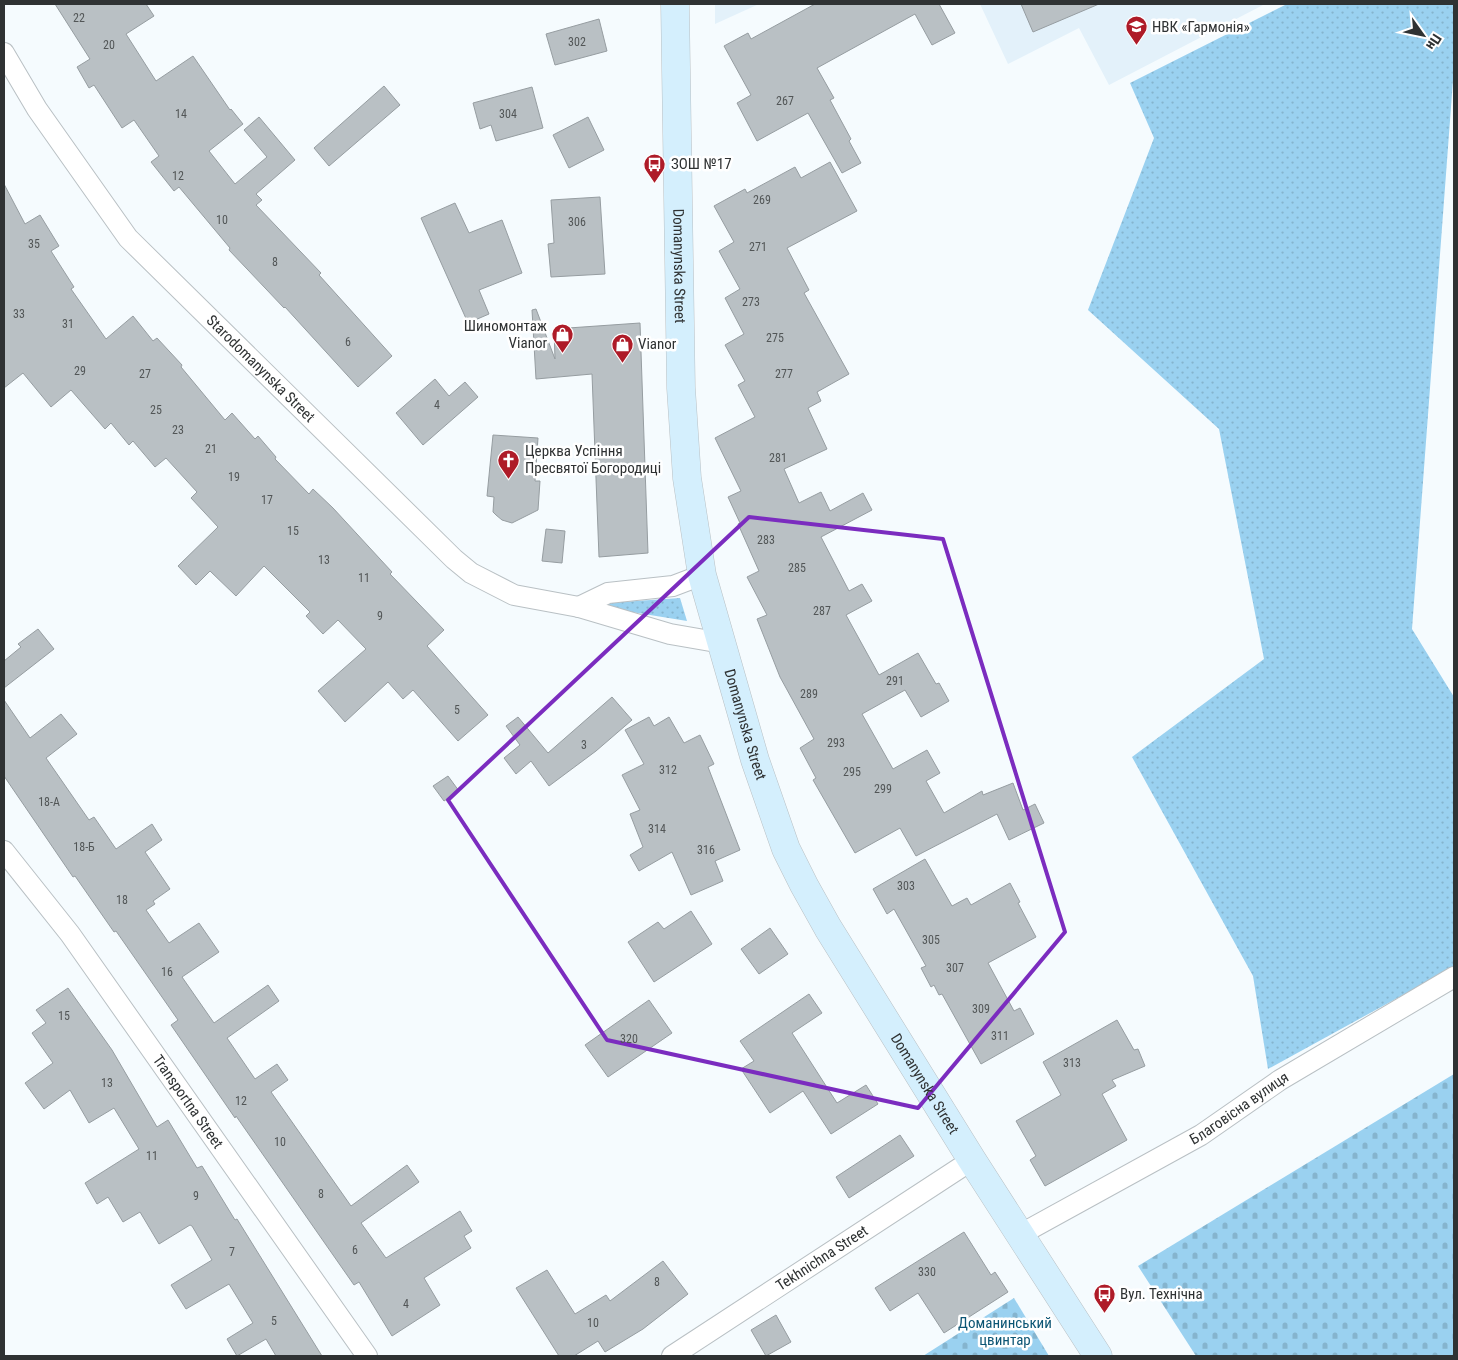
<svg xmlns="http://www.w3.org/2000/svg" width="1458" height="1360" viewBox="0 0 1458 1360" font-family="'Roboto Condensed',sans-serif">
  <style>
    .built { fill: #e3f1fa }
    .grass { fill: url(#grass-dots) }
    .cemetery { fill: url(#cemetery-stones) }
    .building { fill: #b9c0c4; stroke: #969da1 }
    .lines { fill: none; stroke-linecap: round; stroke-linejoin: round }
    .street-casing { stroke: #b9c0c4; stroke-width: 22 }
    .secondary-casing { stroke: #b9c0c4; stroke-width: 29 }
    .street { stroke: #fff; stroke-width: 20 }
    .secondary { stroke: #d4effd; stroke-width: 28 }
    .marked { fill: none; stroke: #7b2cbf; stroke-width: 4; stroke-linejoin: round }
    .labels { text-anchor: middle; stroke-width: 5; stroke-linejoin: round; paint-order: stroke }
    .number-label { font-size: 12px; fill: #525657 }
    .poi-label { font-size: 15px; fill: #2f3233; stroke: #fff; text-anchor: start }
    .street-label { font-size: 15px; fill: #2f3233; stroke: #fff }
    .park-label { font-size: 15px; fill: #0c5574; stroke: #fff }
  </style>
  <defs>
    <pattern id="grass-dots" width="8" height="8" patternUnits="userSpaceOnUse" patternTransform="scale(1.25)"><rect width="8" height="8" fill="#9ad1f0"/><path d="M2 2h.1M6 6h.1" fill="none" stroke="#85b4ce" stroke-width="1.8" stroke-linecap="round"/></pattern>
    <pattern id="cemetery-stones" width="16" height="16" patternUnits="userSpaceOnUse" patternTransform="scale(1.25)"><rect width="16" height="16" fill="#9ad1f0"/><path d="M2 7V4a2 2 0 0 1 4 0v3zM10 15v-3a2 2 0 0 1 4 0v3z" fill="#85b4ce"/></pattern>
  </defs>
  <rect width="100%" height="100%" fill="#f5fbfe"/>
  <g class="built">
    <path d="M715,4H759L715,24Z"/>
    <path d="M980,4H1265L1109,85L1079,28L1008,64Z"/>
  </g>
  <g class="grass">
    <path d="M1287,4H1454V67L1412,629L1454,697V967L1268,1069L1253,976L1132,757L1264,659L1219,429L1088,310L1154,138L1130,83Z"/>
    <path d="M680,598L687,621L607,608V603Z"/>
  </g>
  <g class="cemetery">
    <path d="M1454,1074V1356H1196L1138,1266Z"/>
    <path d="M1014,1298L1049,1356H923Z"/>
  </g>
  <g class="building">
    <path d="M55,4H146L154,16L126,34L156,81L193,56L230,110L231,109L243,124L209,151L235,184L267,157L244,130L259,117L295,160L256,194L262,200L256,205L321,273L319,275L392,356L358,387L285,307L284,308L229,250L230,248L179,187L174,191L151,162L159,156L134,120L122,128L94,85L89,88L77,67L90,59Z"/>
    <path d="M815,4H939L955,33L932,45L915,14L817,68L834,98L830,100L851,139L849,141L861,163L842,173L808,113L757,141L737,103L751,95L724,46L748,33L751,39Z"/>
    <path d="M1021,4H1099L1033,32Z"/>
    <path d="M599,19L607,51L555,65L546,34Z"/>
    <path d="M384,86L400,105L329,166L314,148Z"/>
    <path d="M532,87L543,128L496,141L491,125L480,129L473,103Z"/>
    <path d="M588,117L604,150L569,168L553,135Z"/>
    <path d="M830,162L857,211L787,248L809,290L804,293L849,374L817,392L821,401L808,408L827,449L784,469L799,503L821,492L830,511L863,493L872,510L821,537L849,591L862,584L872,601L846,615L879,675L918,653L936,684L939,683L949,701L921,717L905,690L862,714L893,769L927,750L940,773L926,781L944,813L982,791L983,795L1013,783L1023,810L1035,804L1044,823L1009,840L997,814L916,856L900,828L855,853L813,780L816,778L800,748L814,739L780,677L757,619L767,615L747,577L759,571L738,524L740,523L728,497L741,491L715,438L755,417L738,385L745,381L725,345L744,334L725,298L740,289L719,251L734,242L714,206L745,189L747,193L795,167L801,178Z"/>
    <path d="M4,184L25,224L40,215L59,246L51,251L74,287L71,289L106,339L133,316L153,341L157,338L182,365L181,367L225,420L232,413L255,439L258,436L276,457L275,459L309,494L313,489L333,508L392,572L390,574L444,630L427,646L488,715L458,741L413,690L403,699L388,682L345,722L318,691L366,649L338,620L323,634L306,616L310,612L264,566L236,596L210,571L196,585L178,566L218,527L191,498L197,492L166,458L155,467L133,441L129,445L111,423L105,429L71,390L51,407L23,373L4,388Z"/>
    <path d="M600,197L605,274L551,277L548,244L554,243L551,200Z"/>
    <path d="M455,203L469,233L502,220L522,273L479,290L489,314L468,323L421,218Z"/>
    <path d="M536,309L555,359L554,329L640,323L648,553L599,557L592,374L536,379L532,310Z"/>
    <path d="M435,379L449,396L465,382L478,397L423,445L396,413Z"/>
    <path d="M493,435L538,438L535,481H540L538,510L512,523L502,520L496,515L493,512L494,497L487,496Z"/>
    <path d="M546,529L565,531L562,563L542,561Z"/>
    <path d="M38,629L54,649L4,688V661L21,647L18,644Z"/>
    <path d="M612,697L632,720L596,751L549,786L531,761L516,774L504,758L520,745L506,726L518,717L548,753Z"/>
    <path d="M4,700L30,738L61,714L77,734L46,758L89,820L94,817L116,849L152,824L162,840L145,852L170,889L153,901L155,904L146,910L169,943L199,923L219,952L182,977L214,1023L268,985L279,1001L227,1038L255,1079L277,1064L288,1080L271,1092L351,1206L407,1165L419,1182L361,1223L386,1258L460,1211L472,1231L464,1236L471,1248L424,1278L440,1305L392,1336L359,1282L354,1285L236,1116L235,1118L171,1025L178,1020L116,931L114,932L75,876L73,877L4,776Z"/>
    <path d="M649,717L654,726L669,717L684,743L700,735L714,764L708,767L740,850L715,861L723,881L691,895L672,852L639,871L630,855L643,847L630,814L640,810L622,775L644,764L625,730Z"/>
    <path d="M448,776L459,791L444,801L433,786Z"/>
    <path d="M925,859L952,906L967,898L971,905L1010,883L1020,902L1018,903L1036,937L988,963L1014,1011L1020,1008L1034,1034L981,1064L942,994L939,995L934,985L931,987L921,968L926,966L894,909L887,914L873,889Z"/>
    <path d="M691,911L712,944L654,982L628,942L658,922L664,929Z"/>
    <path d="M770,928L788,954L759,974L741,949Z"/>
    <path d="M68,988L112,1050L157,1127L168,1120L197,1168L202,1166L235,1220L237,1219L322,1356H276L266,1339L237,1356L227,1339L253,1323L229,1284L186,1309L171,1285L212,1260L192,1226L190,1225L159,1244L140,1212L123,1222L108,1197L97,1204L85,1183L139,1149L114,1108L89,1123L70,1090L44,1109L25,1083L53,1063L32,1033L46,1023L36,1010Z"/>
    <path d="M809,994L822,1013L792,1033L837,1103L866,1085L878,1104L831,1134L803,1091L770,1113L741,1069L754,1061L740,1041Z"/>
    <path d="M649,1000L672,1033L608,1077L585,1045Z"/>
    <path d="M1117,1020L1134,1050L1138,1049L1145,1066L1112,1080L1116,1086L1102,1094L1127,1140L1045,1186L1030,1160L1036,1156L1016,1121L1061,1095L1043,1062Z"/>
    <path d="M900,1135L914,1156L849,1198L836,1177Z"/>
    <path d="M964,1232L991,1275L995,1272L1008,1292L944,1333L918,1293L890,1311L875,1288Z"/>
    <path d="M663,1261L688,1294L643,1329L605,1352L598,1341L574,1356H559L516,1288L547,1270L575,1314L606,1295L610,1301Z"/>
    <path d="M776,1315L791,1342L766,1356L751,1330Z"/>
  </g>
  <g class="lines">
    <defs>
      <g id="street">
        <path id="s1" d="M4,53L37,109L128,238L454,559L471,573L514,595L579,607L670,634L722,643"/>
        <path d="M579,607L608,593L673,586L702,575"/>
        <path id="s2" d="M4,851L70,934L367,1356"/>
        <path id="s3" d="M1021,1234L1201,1135L1280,1080L1454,977"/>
        <path id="s4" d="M672,1356L972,1160"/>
      </g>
      <g id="secondary">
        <path id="s5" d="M675,4L681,388L687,478L702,575L755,760L786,849L804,885L828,928L972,1160L1098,1356"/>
      </g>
    </defs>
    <use href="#street" class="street-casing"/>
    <use href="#secondary" class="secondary-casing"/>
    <use href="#street" class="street"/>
    <use href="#secondary" class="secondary"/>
  </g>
  <path class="marked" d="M749,517L943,539L1065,932L918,1108L607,1040L448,800Z"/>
  <defs>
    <symbol id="school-pin" viewBox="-11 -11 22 30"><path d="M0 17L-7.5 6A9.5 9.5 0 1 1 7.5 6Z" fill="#ae1b28" stroke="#fff"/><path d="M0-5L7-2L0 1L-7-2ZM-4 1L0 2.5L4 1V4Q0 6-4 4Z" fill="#fff"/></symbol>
    <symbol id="bus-pin" viewBox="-11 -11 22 30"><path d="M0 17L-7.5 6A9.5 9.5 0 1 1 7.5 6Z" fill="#ae1b28" stroke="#fff"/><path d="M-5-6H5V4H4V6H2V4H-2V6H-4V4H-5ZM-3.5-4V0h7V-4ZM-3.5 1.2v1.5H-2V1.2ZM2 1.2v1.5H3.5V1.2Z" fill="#fff"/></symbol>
    <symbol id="shop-pin" viewBox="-11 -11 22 30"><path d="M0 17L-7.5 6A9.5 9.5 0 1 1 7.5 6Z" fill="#ae1b28" stroke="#fff"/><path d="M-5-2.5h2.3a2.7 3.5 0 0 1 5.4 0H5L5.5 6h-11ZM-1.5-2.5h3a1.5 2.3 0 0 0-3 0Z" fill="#fff"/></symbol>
    <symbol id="church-pin" viewBox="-11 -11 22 30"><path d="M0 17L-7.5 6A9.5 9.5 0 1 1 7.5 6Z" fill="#ae1b28" stroke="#fff"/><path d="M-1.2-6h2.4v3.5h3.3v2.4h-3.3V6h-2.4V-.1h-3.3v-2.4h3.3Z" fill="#fff"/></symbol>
  </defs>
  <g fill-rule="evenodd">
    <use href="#school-pin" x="1124" y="14" width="25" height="34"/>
    <use href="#bus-pin" x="642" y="152" width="25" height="34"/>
    <use href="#shop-pin" x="550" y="322" width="25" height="34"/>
    <use href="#shop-pin" x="610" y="332" width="25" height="34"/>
    <use href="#church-pin" x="496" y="448" width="25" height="34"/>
    <use href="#bus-pin" x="1092" y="1282" width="25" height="34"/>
  </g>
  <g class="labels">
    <g class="number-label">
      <text x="79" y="22">22</text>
      <text x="577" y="46">302</text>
      <text x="109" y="49">20</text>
      <text x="785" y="105">267</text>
      <text x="181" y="118">14</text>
      <text x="508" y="118">304</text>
      <text x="178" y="180">12</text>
      <text x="762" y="204">269</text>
      <text x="222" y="224">10</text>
      <text x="577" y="226">306</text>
      <text x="34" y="248">35</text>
      <text x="758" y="251">271</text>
      <text x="275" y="266">8</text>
      <text x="751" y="306">273</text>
      <text x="19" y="318">33</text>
      <text x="68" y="328">31</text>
      <text x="775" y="342">275</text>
      <text x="348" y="346">6</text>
      <text x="80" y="375">29</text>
      <text x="145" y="378">27</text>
      <text x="784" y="378">277</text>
      <text x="437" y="409">4</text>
      <text x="156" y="414">25</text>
      <text x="178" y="434">23</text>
      <text x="211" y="453">21</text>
      <text x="778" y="462">281</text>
      <text x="234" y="481">19</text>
      <text x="267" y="504">17</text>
      <text x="293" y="535">15</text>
      <text x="766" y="544">283</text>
      <text x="324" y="564">13</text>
      <text x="797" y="572">285</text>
      <text x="364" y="582">11</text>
      <text x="822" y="615">287</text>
      <text x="380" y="620">9</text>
      <text x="895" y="685">291</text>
      <text x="809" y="698">289</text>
      <text x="457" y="714">5</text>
      <text x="836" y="747">293</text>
      <text x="584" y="749">3</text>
      <text x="668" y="774">312</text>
      <text x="852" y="776">295</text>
      <text x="883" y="793">299</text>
      <text x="49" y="806">18-A</text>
      <text x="657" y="833">314</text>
      <text x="84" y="851">18-Б</text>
      <text x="706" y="854">316</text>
      <text x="906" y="890">303</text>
      <text x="122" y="904">18</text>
      <text x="931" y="944">305</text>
      <text x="955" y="972">307</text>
      <text x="167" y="976">16</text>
      <text x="981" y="1013">309</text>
      <text x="64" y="1020">15</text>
      <text x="1000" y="1040">311</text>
      <text x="629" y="1043">320</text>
      <text x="1072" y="1067">313</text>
      <text x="107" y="1087">13</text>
      <text x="241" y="1105">12</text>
      <text x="280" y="1146">10</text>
      <text x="152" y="1160">11</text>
      <text x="321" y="1198">8</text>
      <text x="196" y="1200">9</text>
      <text x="355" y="1254">6</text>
      <text x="232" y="1256">7</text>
      <text x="927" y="1276">330</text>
      <text x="657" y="1286">8</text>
      <text x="406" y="1308">4</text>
      <text x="274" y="1325">5</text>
      <text x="593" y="1327">10</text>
    </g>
    <g class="poi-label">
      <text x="1152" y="32">НВК «Гармонія»</text>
      <text x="671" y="169">ЗОШ №17</text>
      <text x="547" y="331" text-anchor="end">Шиномонтаж<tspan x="547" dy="17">Vianor</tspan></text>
      <text x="638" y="349">Vianor</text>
      <text x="525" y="456">Церква Успіння<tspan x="525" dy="17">Пресвятої Богородиці</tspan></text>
      <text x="1120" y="1299">Вул. Технічна</text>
    </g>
    <g class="street-label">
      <text dy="5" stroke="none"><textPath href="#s5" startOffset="262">Domanynska Street</textPath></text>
      <text dy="5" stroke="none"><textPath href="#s1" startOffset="409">Starodomanynska Street</textPath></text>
      <text dy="5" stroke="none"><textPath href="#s5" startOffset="728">Domanynska Street</textPath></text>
      <text dy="5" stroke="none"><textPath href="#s5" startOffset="1132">Domanynska Street</textPath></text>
      <text dy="5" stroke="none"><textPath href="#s2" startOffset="311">Transportna Street</textPath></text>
      <text dy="5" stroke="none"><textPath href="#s3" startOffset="252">Благовісна вулиця</textPath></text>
      <text dy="5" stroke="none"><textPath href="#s4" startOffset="179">Tekhnichna Street</textPath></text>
    </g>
    <g class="park-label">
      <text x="1005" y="1328">Доманинський<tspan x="1005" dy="17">цвинтар</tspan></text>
    </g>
  </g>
  <rect width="1458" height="1360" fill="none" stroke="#2f3233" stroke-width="10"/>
  <g transform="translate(1423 35) rotate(123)" stroke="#ffffff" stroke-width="4" paint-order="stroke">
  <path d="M0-4L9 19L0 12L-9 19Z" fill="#2f3233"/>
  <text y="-8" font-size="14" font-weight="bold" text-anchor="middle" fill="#2f3233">Пн</text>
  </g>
</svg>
